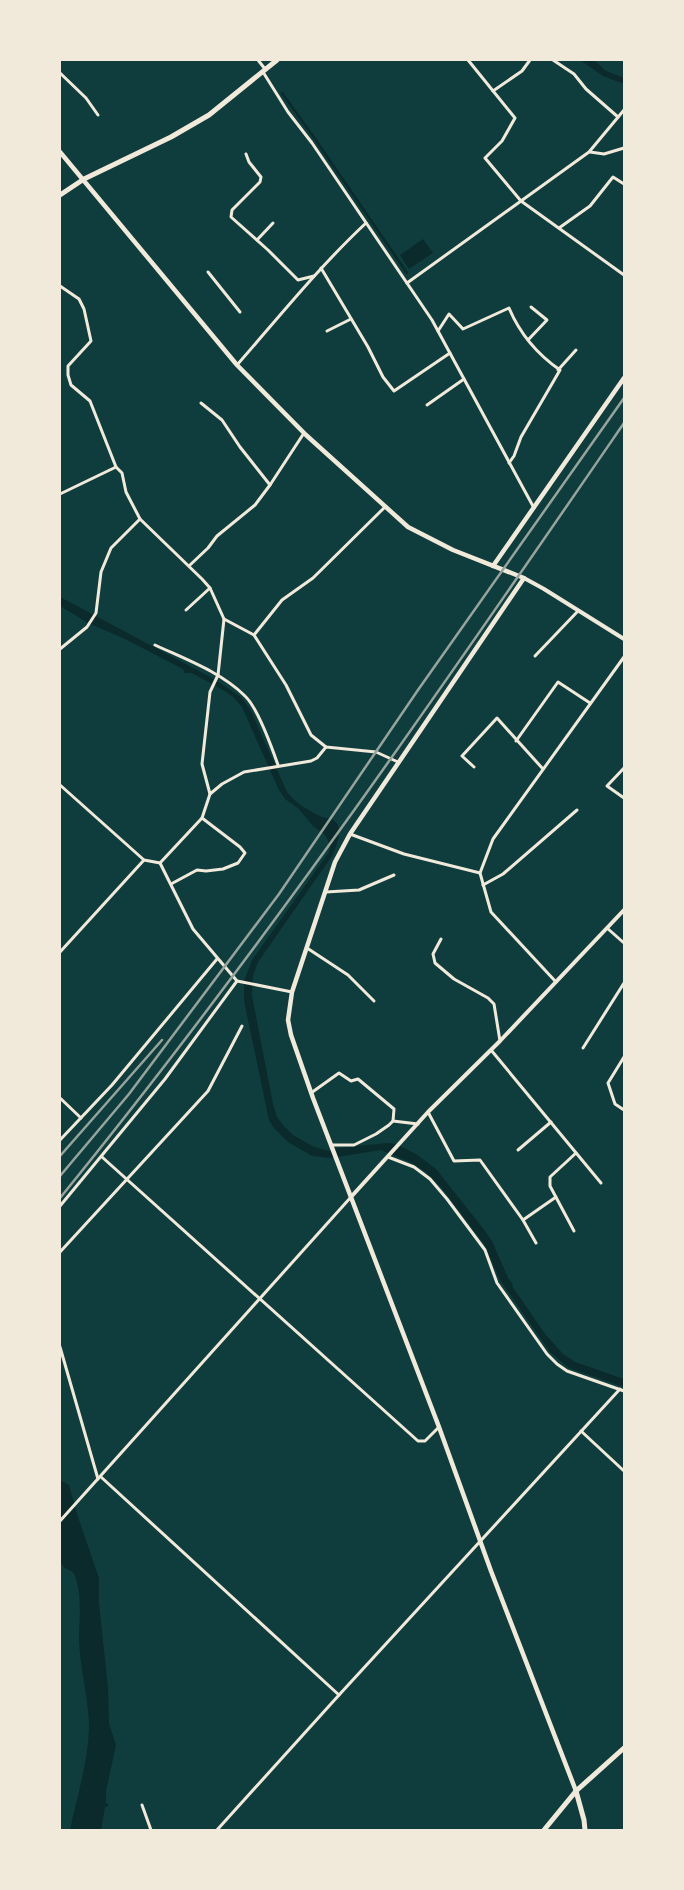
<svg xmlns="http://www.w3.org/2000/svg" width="684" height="1890" viewBox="0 0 684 1890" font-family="Lora,serif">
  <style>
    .water { fill: #0a2a2b }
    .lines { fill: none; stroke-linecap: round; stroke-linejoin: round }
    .stream { stroke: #0a2a2b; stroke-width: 2.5 }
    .minor { stroke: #f1e9da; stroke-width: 3 }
    .tertiary { stroke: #f1e9da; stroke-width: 4 }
    .secondary { stroke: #f1e9da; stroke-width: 4.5 }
    .primary { stroke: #f1e9da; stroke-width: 5 }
    .trunk { stroke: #f1e9da; stroke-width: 5 }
    .rail { stroke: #97a49c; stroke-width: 2.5 }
  </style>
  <rect width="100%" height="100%" fill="#0f3d3e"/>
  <g class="water">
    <path d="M580,60H594L606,71L624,78V84L603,76Z"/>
    <path d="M423,239L433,253L409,269L400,255Z"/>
    <path d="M60,597L214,679L241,697L251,711L287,792C295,803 309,811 322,817C325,818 330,818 333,820C345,827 336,847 332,856L258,962L253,976L252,996L273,1104L277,1117L283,1125L293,1135L314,1147L329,1151L336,1148L388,1143L396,1144L416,1154L436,1169L482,1227L492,1241L508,1278L513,1284L512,1286L545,1334L563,1354L575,1362L624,1379V1387L569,1368L550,1352L500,1280L484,1244L441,1187L426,1172L412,1163L381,1150L331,1158L312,1156L288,1142L273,1127L269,1120L244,1001V981L252,960L329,852L330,848L328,840L325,835L313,826L298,808L285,799L278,788L242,707L232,696L225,691L192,673H185L183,669L125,639L88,623L60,606Z"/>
    <path d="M60,1480L69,1485L78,1517L99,1578V1603L108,1688L109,1724L116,1745L106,1791V1803L108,1804V1807H105L101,1830H70C77,1796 88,1763 89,1728C89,1699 80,1670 79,1640C79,1621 83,1590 73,1572L65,1568L60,1562Z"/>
  </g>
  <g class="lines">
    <path class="stream" d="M282,93L313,136L407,273"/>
    <g class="minor">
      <path d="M258,60L265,69"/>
      <path d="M468,60L515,118L502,141L485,158L521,201L624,275"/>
      <path d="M553,60L574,74L586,89L618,117"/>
      <path d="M263,72L288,112L312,143L432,320L534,508"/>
      <path d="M60,73L86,98L98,115"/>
      <path d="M493,91L522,71L530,60"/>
      <path d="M590,152L604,154L624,148"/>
      <path d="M246,154L249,162L261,177L260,182L232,210L231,217L268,250L298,280L314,276"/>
      <path d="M559,228L590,206L613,177L624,184"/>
      <path d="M257,240L273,223"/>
      <path d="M321,268L368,347L383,377L394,391L450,353"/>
      <path d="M208,272L240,312"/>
      <path d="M407,283L589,152L624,110"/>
      <path d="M60,286L79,299L84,309L91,341L68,366V375L71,385L90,401L116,467L122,473L126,492L140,519L202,579L210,588L224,619L218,675L210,692L202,764L210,794"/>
      <path d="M327,331L351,319"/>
      <path d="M438,331L449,314L463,329L509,308C520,334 537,354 560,370L521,437L514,456L509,463"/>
      <path d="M528,340L547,320L531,307"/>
      <path d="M237,365C279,317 319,267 366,223"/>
      <path d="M558,370L576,350"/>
      <path d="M201,403L222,420L240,447L270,485"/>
      <path d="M427,405L464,379"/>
      <path d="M60,494L116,467"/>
      <path d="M190,565L208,548L217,536L255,505L270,485L304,433"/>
      <path d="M186,610L210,588"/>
      <path d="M224,619L254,635L286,685L311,735L326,747L376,752L398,762"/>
      <path d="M254,635L282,600L313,578L385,507"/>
      <path d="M155,645C185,659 221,672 245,696C258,708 272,748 278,765"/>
      <path d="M60,649L87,627L96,613L101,572L111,548L140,519"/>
      <path d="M535,656L578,611"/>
      <path d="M516,741L558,682L590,703"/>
      <path d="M474,767L462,756L497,718L543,769"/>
      <path d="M624,768L607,786L624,798"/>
      <path d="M60,785L144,860L160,863"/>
      <path d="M350,834L404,854L480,873"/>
      <path d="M160,863L202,818L210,794L222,784L244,772L311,761L317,758L326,747"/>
      <path d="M160,863L193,929L237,981L292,992"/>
      <path d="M171,884L197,870L206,871L223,869L238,863L245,853L240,847L202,818"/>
      <path d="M483,885L503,874L577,810"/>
      <path d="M326,892L359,890L394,875"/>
      <path d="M607,928L624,943"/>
      <path d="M441,939L433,954L435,963L454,979L488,998L494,1004L500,1041"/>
      <path d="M307,948L348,975L374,1001"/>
      <path d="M60,952L144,860"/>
      <path d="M556,982L491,912L480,873L493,839L624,657"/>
      <path d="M583,1048L624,983"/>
      <path d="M491,1050L601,1183"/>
      <path d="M624,1057L608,1083L615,1104L624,1110"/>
      <path d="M311,1093L339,1073L351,1081L358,1079L394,1109L393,1121L389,1125L376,1134L354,1145H331"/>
      <path d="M60,1098L81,1118"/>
      <path d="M428,1112L454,1161L480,1160L523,1220L536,1243"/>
      <path d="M393,1121L418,1124"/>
      <path d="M60,1140L112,1085L217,959"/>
      <path d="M518,1150L551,1122"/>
      <path d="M102,1157L418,1441H425L439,1427"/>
      <path d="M388,1157L414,1167L430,1179L447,1199L485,1250L497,1283L547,1354L557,1364L567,1371L624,1391"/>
      <path d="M60,1206L165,1079L237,981"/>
      <path d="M523,1220L556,1197"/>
      <path d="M574,1231L550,1186V1177L576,1153"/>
      <path d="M60,1252L208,1091L242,1026"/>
      <path d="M60,1347L98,1479"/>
      <path d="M581,1431L624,1471"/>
      <path d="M101,1477L339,1695"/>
      <path d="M60,1521L351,1197"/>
      <path d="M142,1805L151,1830"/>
      <path d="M217,1830L339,1695L620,1389"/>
    </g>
    <g class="tertiary">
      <path d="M524,578L544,589L624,639"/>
      <path d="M351,1197L428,1112L500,1041L624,910"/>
    </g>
    <g class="secondary">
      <path d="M60,152L237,365L306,435L408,527L453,550L524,578L350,834L335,862L292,992L288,1020L291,1035L313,1098L439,1427L491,1571L576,1791"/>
      <path d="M493,566L624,378"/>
    </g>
    <g class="primary">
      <path d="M60,195L84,179L171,137L209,115L277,60"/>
      <path d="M576,1791L584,1820L585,1830"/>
    </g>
    <path class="trunk" d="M544,1830L576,1791L624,1748"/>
    <g class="rail">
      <path d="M60,1156L162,1040"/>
      <path d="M60,1176L129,1094L279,894L418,690L624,398"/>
      <path d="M60,1198C262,950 443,686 624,423"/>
    </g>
  </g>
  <rect width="684" height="1890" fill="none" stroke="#f1e9da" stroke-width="122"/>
</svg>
